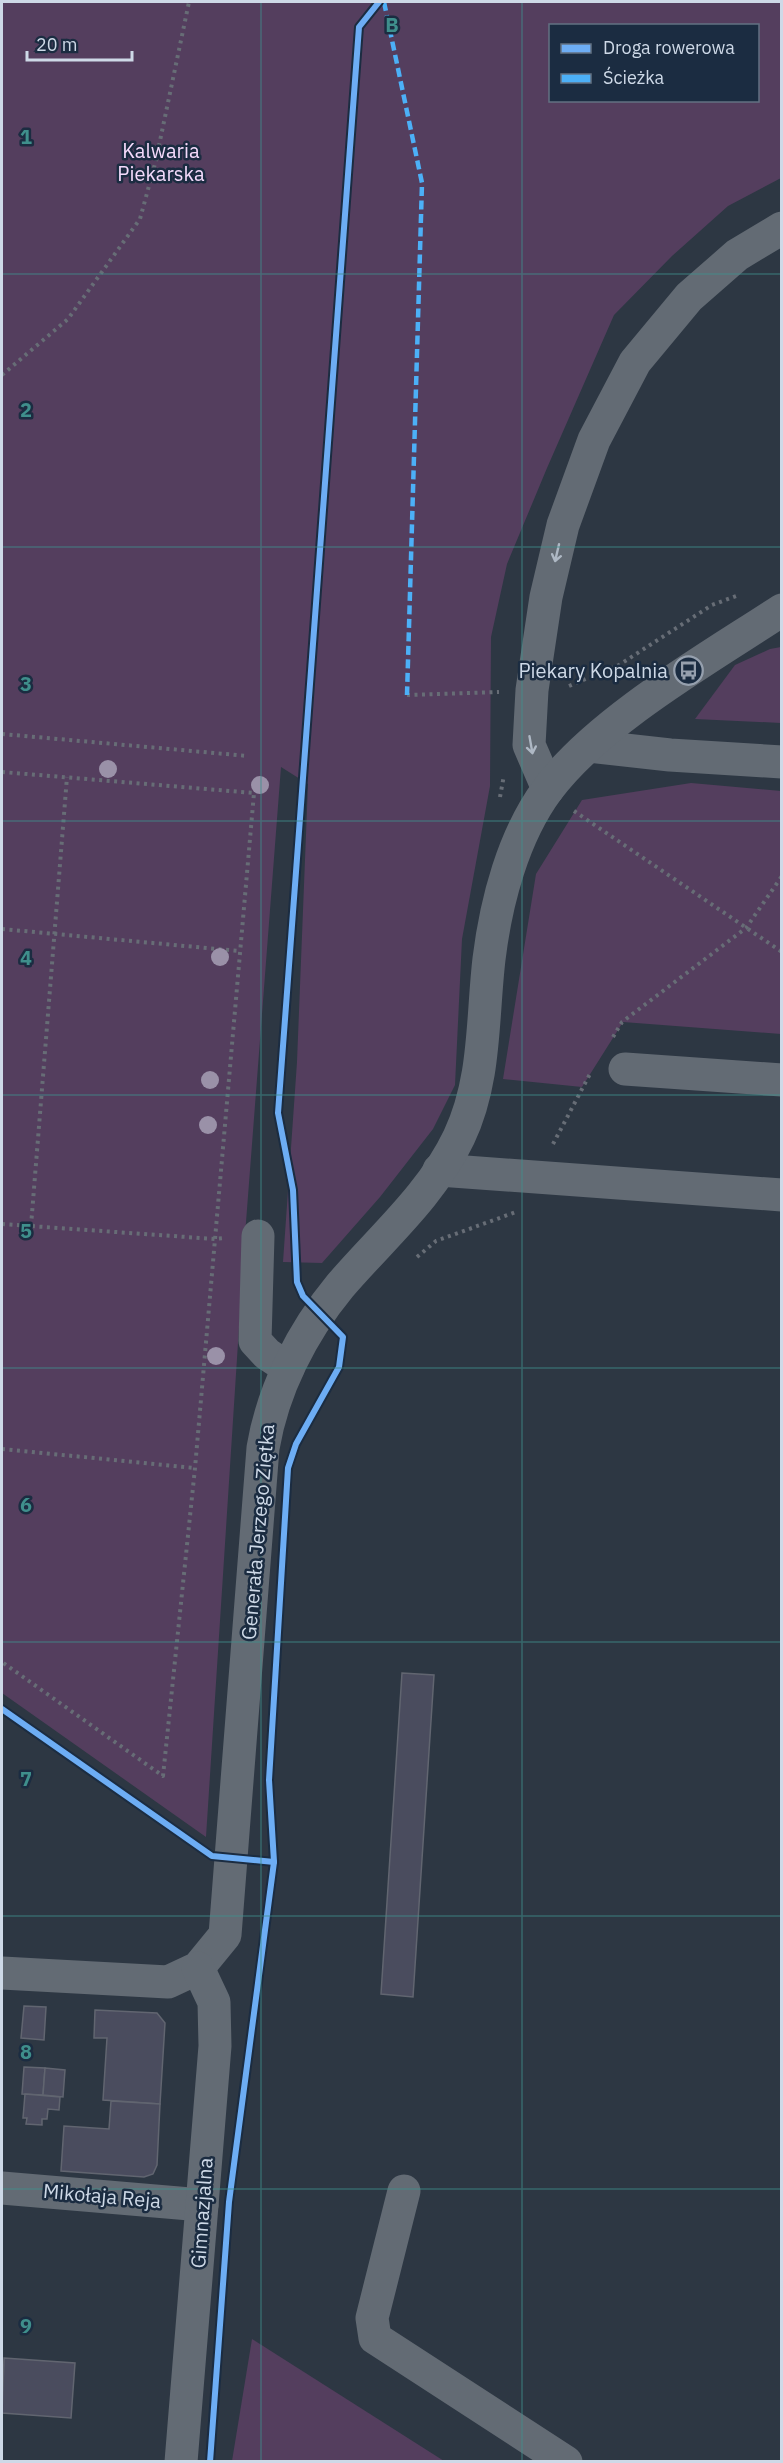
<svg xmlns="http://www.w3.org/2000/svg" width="783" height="2463" viewBox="0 0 783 2463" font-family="'IBM Plex Sans',sans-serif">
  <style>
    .green { fill: #543e5e; fill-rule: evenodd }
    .building { fill: #4a4c5e; stroke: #616570; stroke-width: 1.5 }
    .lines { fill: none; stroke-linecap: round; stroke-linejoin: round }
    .path { stroke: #676d76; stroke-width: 4; stroke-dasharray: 3 4.5; stroke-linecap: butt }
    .minor { stroke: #636b74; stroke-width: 33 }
    .quiet { stroke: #4cb0f7; stroke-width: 4.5; stroke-dasharray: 9 4.5; stroke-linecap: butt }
    .cycleway-casing { stroke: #1b2c41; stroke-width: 10 }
    .cycleway { stroke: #6dadf4; stroke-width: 6 }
    .tree { fill: #9a91a8 }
    .oneway { stroke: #aeb8c4 }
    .grid { fill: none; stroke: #3f8f8c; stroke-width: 1.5; stroke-opacity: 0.55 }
    .labels { text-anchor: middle; stroke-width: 5; stroke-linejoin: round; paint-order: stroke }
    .park-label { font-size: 20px; fill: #f4dafb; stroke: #1b2c41 }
    .poi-label { font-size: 20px; fill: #ced9e7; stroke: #1b2c41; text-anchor: end }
    .street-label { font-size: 20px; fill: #ced9e7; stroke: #1b2c41 }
    .grid-label { font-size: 20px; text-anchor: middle; font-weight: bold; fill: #3f8f8c; stroke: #1b2c41; stroke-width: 5; stroke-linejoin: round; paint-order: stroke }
  </style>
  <rect width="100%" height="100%" fill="#2d3743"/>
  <g class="green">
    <path d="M2,2H781V178L728,206L672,256L614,315L547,468L507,564L491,637L490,786L462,939L455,1085L433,1129L380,1197L322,1263L283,1262L297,1062L308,784L281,767L245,1235L206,1837L2,1693ZM550,26H758V100H550Z"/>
    <path d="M781,647V723L695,719L735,665L770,649Z"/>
    <path d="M691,783L781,791V1034L623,1022L582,1087L503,1079L536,874L582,800Z"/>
    <path d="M252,2339L444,2461H232Z"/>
  </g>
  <g class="building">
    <path d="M402,1673L434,1675L413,1997L381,1994Z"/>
    <path d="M24,2006L46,2007L44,2040L21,2038Z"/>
    <path d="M95,2010L157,2013L165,2023L160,2104L103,2100L107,2038H94Z"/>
    <path d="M24,2067L45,2068L43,2095L22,2094Z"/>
    <path d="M45,2068L65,2070L63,2097L43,2095Z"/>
    <path d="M25,2094L60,2097L59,2110L48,2109L47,2119H42V2125L26,2124L27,2118H23Z"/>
    <path d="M111,2101L160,2104L157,2165L153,2174L144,2177L61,2171L64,2126L109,2129Z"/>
    <path d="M4,2358L75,2363L71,2418L2,2413Z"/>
  </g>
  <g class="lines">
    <g class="path">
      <path d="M2,375L68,319L140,219L156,160L189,2"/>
      <path d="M569,686L619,665L712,605L736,596"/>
      <path d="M407,695L499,692"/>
      <path d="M2,734L248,756"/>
      <path d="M2,772L254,793L195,1468L163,1776L2,1662"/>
      <path d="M500,797L504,775"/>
      <path d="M574,811L782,952"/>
      <path d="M2,929L239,951"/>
      <path d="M613,1037L622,1022L746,928L782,876"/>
      <path d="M553,1144L591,1072"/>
      <path d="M2,1224L215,1239L225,1238"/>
      <path d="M31,1226L67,777"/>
      <path d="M417,1257L436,1241L516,1212"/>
      <path d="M2,1449L195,1468"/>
    </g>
    <g class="minor">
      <path d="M589,746L670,755L782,762"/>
      <path d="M548,789L529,745L532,690L546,597L563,525L594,440L635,362L689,297L737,255L782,228"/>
      <path d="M625,1069L782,1080"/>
      <path d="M439,1170L782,1195"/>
      <path d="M258,1236L255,1341L267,1354L288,1368"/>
      <path d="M2,1973L168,1982L198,1968L225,1935L263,1448C273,1389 302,1332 340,1286C382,1237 431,1196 459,1137C486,1080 482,1019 489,959C496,902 513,836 548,789C600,720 709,658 782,610"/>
      <path d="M2,2188L202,2205"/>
      <path d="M404,2191L372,2318L375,2338L566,2462"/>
      <path d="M181,2462L215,2046L214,2002L198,1968"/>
    </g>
    <path class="quiet" d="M384,2L422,183L407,695"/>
    <defs>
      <g id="cycleway">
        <path d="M2,1709L212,1856L274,1862"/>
        <path d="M210,2462L229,2202L274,1862L269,1780L288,1468L296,1444L339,1367L343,1337L303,1296L297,1282L293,1190L278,1113L359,27L379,2"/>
      </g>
    </defs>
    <use href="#cycleway" class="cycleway-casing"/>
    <use href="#cycleway" class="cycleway"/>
  </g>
  <g class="tree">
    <circle cx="108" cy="769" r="9"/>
    <circle cx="260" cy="785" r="9"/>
    <circle cx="220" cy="957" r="9"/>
    <circle cx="210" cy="1080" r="9"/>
    <circle cx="208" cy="1125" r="9"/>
    <circle cx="216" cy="1356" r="9"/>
  </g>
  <defs><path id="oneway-shaft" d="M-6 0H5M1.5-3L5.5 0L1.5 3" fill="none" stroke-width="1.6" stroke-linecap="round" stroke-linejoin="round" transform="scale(1.5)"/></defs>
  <g class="oneway">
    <use href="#oneway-shaft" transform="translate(557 553) rotate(103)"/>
    <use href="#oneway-shaft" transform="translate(531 745) rotate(80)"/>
  </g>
  <path class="grid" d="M261,2V2462M522,2V2462M2,274H782M2,547H782M2,821H782M2,1095H782M2,1368H782M2,1642H782M2,1916H782M2,2189H782"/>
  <defs>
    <symbol id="bus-ring" viewBox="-11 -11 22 22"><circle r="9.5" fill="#1b2c41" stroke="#96a0ae" stroke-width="1.5"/><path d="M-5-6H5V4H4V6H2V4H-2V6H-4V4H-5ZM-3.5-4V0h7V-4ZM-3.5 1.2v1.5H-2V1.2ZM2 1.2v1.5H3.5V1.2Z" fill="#96a0ae"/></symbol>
  </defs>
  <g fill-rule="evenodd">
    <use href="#bus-ring" x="672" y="654" width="33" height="33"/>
  </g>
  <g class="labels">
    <g class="park-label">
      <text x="161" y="158">Kalwaria<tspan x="161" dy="23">Piekarska</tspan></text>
    </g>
    <g class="poi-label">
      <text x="668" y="678">Piekary Kopalnia</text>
    </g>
    <g class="street-label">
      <text transform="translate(258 1532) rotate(-85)" y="7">Generała Jerzego Ziętka</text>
      <text transform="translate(102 2196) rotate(5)" y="7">Mikołaja Reja</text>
      <text transform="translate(202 2213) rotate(-86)" y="7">Gimnazjalna</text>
    </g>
  </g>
  <g class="grid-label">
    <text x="392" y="32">B</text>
    <text x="26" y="144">1</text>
    <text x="26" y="417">2</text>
    <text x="26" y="691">3</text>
    <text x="26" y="965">4</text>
    <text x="26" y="1238">5</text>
    <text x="26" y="1512">6</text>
    <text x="26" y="1786">7</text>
    <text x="26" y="2059">8</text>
    <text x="26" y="2333">9</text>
  </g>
  <rect width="783" height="2463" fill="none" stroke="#ced9e7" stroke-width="6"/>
  <rect x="549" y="24" width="210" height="78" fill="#1b2c41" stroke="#637183" stroke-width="1.5"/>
  <rect x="561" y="44" width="30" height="9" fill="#6dadf4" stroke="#637183" stroke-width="1.5"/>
  <text x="603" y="54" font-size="18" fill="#ced9e7">Droga rowerowa</text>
  <rect x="561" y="74" width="30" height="9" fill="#4cb0f7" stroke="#637183" stroke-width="1.5"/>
  <text x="603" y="84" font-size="18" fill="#ced9e7">Ścieżka</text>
  <path d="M27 51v9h105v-9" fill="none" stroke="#ced9e7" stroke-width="3"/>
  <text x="36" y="51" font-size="18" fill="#ced9e7" stroke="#1b2c41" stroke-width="4.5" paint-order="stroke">20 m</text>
</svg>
